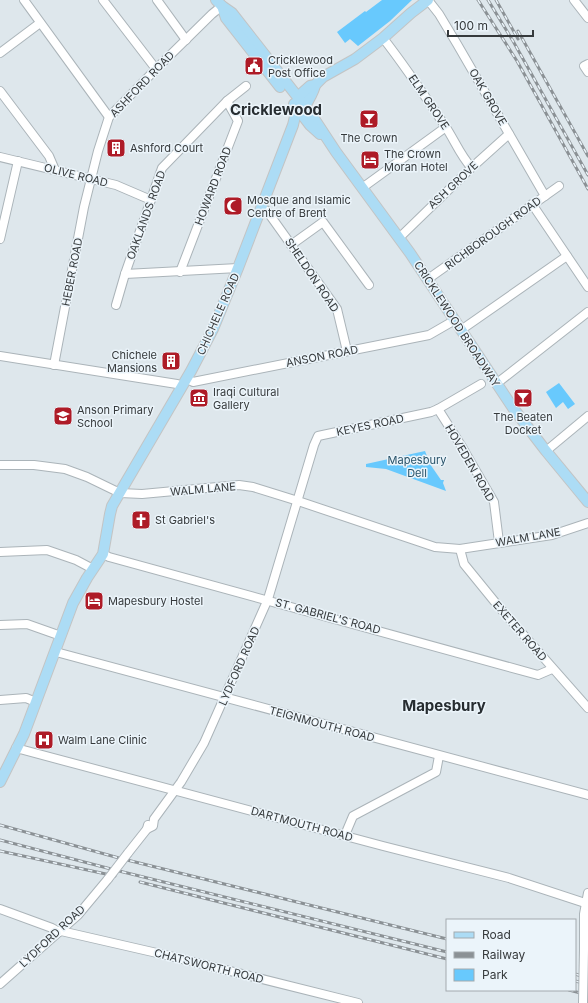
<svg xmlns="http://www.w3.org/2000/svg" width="588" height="1003" viewBox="0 0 588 1003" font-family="Inter,sans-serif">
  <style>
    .green { fill: #68c9fd }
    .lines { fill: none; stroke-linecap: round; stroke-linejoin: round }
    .minor-casing { stroke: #abb4b9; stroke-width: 10 }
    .major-casing { stroke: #c3c4c4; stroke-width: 12 }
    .minor { stroke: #fff; stroke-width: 8 }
    .major { stroke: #acdcf5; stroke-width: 10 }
    .rail-casing { stroke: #8b9195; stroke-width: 3 }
    .rail { stroke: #ebf4fa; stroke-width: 1.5; stroke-dasharray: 4.5; stroke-linecap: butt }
    .minor-bridge-casing { stroke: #abb4b9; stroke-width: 10; stroke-linecap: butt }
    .minor-bridge { stroke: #fff; stroke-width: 8 }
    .labels { text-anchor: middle; stroke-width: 3; stroke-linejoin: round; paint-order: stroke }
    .poi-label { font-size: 11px; fill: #363a3c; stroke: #ebf4fa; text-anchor: start }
    .street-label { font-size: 11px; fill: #363a3c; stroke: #ebf4fa }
    .park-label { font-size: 11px; fill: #285268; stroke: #ebf4fa }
    .district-label { font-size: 15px; font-weight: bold; fill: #272d31; stroke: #ebf4fa }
  </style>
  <rect width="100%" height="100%" fill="#dee7ec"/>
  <g class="green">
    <path d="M382,0H412L390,21L358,46L350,39L345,43L337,32L365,11L366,12Z"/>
    <path d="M559,383L575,404L568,409L563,402L556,408L546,392Z"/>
    <path d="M425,451L430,464L441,480H444L443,483L446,491L386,469L366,467V464Z"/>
  </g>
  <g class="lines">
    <defs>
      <g id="minor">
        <path d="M24,0L109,117"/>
        <path d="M103,0L156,69"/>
        <path d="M157,0L186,40"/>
        <path d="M428,0L439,14L457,44L545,196"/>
        <path d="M574,0L588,18"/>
        <path d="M383,38C405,66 425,96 445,126C454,139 460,155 471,167"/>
        <path d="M0,53L40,23"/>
        <path d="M588,64L584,66L588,72"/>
        <path d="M0,91L49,156L55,170"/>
        <path d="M0,157L116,185L151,200"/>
        <path d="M362,188L446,127"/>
        <path d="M532,204L588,287"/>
        <path d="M261,208L267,211L337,309L347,351"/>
        <path d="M399,238L469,170L509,134"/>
        <path d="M0,239L18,161"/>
        <path d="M291,245L323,222L369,285"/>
        <path d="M180,272L238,121L227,101"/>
        <path d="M125,274L238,268"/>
        <path d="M428,279L559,186"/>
        <path d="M116,305L125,274L162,168L227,101L246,86"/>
        <path d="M461,330L567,256"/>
        <path d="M0,356L177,384L182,386"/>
        <path d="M54,365L84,207L98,151L109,117L156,69L212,14L222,6"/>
        <path d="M187,379L193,382L429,335L455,320"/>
        <path d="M496,384L588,312"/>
        <path d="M438,409L462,447L494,502L499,542"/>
        <path d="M546,451L588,416"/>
        <path d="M0,465H34L65,469L87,477L120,493L142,494L239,485L253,487L298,501L435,547L460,549L552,535L588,523"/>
        <path d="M460,549L464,564L499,607L588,708"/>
        <path d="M0,552L47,550L76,560L93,569"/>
        <path d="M103,554L109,557L538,675L552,669"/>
        <path d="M0,625L27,624L61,636"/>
        <path d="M56,652L588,795"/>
        <path d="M0,700L26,698L36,702"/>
        <path d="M16,748L383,846L509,878L588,904"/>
        <path d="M147,829L153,826L154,819L181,782L204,743L268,599L314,445L318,436L431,412L438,409L481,384"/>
        <path d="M345,835L353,816L436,772L439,756"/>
        <path d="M128,853L147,829L148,825"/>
        <path d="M0,909L52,928L59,932"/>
        <path d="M61,931L170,956L358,1003"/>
        <path d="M584,950V914L588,893"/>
        <path d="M0,984L78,915L108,879"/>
      </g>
      <g id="major">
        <path d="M216,0L222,6L232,13L311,114L336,152L410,253L513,408L546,451L588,502"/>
        <path d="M222,6L226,18L280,87"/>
        <path d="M294,104L310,125L320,134"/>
        <path d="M303,112C306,102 313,95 315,85"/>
        <path d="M0,782L24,734L73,603L87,578L103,554L110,514L112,506L191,371L213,329L238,268L293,125L299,99L301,94L310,86L315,85L323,77L355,59L383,38L411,13L428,0"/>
      </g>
    </defs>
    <use href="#minor" class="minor-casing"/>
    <use href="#major" class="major-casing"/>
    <use href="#minor" class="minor"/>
    <use href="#major" class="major"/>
    <defs>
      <g id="rail">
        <path d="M478,0L517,61L588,189"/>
        <path d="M488,0L513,41L588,175"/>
        <path d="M496,0L518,39"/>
        <path d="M518,31L588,156"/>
        <path d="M0,825L119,858L447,939"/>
        <path d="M0,840L111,869L447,952"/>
        <path d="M0,851L115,876"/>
        <path d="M140,882L447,959"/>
        <path d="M575,974L588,978"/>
        <path d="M575,981L588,984"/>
        <path d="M569,990L588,995"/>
      </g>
    </defs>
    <use href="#rail" class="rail-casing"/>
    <use href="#rail" class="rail"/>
    <defs>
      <g id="minor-bridge">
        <path d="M108,879L128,853"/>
        <path d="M583,1003L584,950"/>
      </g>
    </defs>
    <use href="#minor-bridge" class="minor-bridge-casing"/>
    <use href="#minor-bridge" class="minor-bridge"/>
  </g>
  <defs>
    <symbol id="civic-square" viewBox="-11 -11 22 22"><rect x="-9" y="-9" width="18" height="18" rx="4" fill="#ae1b27" stroke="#ebf4fa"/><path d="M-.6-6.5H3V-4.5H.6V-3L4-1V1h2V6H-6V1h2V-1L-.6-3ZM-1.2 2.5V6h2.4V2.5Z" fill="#fff"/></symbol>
    <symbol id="bar-square" viewBox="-11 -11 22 22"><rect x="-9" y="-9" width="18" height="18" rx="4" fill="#ae1b27" stroke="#ebf4fa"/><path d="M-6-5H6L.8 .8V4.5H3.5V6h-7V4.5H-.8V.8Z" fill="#fff"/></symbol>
    <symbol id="building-square" viewBox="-11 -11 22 22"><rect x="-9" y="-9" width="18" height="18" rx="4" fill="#ae1b27" stroke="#ebf4fa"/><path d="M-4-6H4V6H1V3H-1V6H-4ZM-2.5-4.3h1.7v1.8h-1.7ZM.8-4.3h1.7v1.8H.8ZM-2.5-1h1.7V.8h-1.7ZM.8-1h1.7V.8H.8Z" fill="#fff"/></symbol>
    <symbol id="hotel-square" viewBox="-11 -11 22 22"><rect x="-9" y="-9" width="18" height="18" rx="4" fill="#ae1b27" stroke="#ebf4fa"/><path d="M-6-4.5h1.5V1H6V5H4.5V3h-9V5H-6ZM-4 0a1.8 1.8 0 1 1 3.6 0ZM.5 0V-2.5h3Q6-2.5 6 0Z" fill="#fff"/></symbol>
    <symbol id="mosque-square" viewBox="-11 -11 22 22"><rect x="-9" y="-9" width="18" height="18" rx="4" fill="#ae1b27" stroke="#ebf4fa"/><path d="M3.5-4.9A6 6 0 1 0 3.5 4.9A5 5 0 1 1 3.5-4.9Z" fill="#fff"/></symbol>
    <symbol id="museum-square" viewBox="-11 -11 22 22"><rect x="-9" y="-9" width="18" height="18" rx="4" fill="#ae1b27" stroke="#ebf4fa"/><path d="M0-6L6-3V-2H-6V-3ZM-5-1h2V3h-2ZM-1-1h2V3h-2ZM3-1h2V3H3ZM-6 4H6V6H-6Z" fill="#fff"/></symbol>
    <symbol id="school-square" viewBox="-11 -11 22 22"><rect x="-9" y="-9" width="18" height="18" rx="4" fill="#ae1b27" stroke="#ebf4fa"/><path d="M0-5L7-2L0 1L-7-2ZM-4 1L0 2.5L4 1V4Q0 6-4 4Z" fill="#fff"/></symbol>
    <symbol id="church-square" viewBox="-11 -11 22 22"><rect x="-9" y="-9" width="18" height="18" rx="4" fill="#ae1b27" stroke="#ebf4fa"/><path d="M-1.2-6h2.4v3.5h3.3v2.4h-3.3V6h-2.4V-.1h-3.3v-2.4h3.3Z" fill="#fff"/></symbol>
    <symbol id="hospital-square" viewBox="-11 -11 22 22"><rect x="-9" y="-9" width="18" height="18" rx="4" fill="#ae1b27" stroke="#ebf4fa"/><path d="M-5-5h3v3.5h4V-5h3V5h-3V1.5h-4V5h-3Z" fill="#fff"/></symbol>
  </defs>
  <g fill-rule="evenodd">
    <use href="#civic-square" x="243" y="55" width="22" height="22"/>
    <use href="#bar-square" x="358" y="108" width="22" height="22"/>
    <use href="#building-square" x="105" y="137" width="22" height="22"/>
    <use href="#hotel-square" x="359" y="149" width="22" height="22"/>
    <use href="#mosque-square" x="222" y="195" width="22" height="22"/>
    <use href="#building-square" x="160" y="350" width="22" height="22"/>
    <use href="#museum-square" x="188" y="387" width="22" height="22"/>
    <use href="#bar-square" x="512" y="387" width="22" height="22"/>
    <use href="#school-square" x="52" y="405" width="22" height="22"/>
    <use href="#church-square" x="130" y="509" width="22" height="22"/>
    <use href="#hotel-square" x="83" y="590" width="22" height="22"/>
    <use href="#hospital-square" x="33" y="729" width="22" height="22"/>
  </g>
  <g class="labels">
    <g class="poi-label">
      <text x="268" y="64">Cricklewood<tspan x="268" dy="13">Post Office</tspan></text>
      <text x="369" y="142" text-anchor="middle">The Crown</text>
      <text x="130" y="152">Ashford Court</text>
      <text x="384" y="158">The Crown<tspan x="384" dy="13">Moran Hotel</tspan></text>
      <text x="247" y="204">Mosque and Islamic<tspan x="247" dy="13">Centre of Brent</tspan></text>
      <text x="157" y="359" text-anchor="end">Chichele<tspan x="157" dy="13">Mansions</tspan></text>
      <text x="213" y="396">Iraqi Cultural<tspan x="213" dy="13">Gallery</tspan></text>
      <text x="77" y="414">Anson Primary<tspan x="77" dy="13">School</tspan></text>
      <text x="523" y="421" text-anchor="middle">The Beaten<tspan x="523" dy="13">Docket</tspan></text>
      <text x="155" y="524">St Gabriel's</text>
      <text x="108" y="605">Mapesbury Hostel</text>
      <text x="58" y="744">Walm Lane Clinic</text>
    </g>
    <g class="street-label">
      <text transform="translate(142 84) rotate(-46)" y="4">ASHFORD ROAD</text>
      <text transform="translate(488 97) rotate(60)" y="4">OAK GROVE</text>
      <text transform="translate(429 102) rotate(56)" y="4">ELM GROVE</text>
      <text transform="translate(76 175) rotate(14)" y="4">OLIVE ROAD</text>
      <text transform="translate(453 185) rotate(-43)" y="4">ASH GROVE</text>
      <text transform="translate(213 186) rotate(-69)" y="4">HOWARD ROAD</text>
      <text transform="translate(146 215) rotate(-70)" y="4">OAKLANDS ROAD</text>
      <text transform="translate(493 233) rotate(-36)" y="4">RICHBOROUGH ROAD</text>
      <text transform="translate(72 272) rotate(-79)" y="4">HEBER ROAD</text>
      <text transform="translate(312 275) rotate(56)" y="4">SHELDON ROAD</text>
      <text transform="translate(218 314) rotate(-66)" y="4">CHICHELE ROAD</text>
      <text transform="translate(457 324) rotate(57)" y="4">CRICKLEWOOD BROADWAY</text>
      <text transform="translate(322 356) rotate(-11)" y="4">ANSON ROAD</text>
      <text transform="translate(370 425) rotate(-12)" y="4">KEYES ROAD</text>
      <text transform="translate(470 463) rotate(60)" y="4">HOVEDEN ROAD</text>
      <text transform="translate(203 489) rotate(-5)" y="4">WALM LANE</text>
      <text transform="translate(528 537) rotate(-10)" y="4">WALM LANE</text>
      <text transform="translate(328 616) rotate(15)" y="4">ST. GABRIEL'S ROAD</text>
      <text transform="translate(520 631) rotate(49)" y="4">EXETER ROAD</text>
      <text transform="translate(239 666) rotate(-66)" y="4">LYDFORD ROAD</text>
      <text transform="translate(322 724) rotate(15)" y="4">TEIGNMOUTH ROAD</text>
      <text transform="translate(302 824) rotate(15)" y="4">DARTMOUTH ROAD</text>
      <text transform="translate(52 936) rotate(-43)" y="4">LYDFORD ROAD</text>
      <text transform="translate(209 966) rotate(14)" y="4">CHATSWORTH ROAD</text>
    </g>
    <g class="park-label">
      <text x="417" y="464">Mapesbury<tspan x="417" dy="13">Dell</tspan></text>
    </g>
    <g class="district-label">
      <text x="276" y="115">Cricklewood</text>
      <text x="444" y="711">Mapesbury</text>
    </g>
  </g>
  <rect x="446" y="919" width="130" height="72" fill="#ebf4fa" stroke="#a3aaae"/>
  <rect x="454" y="932" width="20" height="6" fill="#acdcf5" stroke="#a3aaae"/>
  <text x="482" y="939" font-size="12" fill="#363a3c">Road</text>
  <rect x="454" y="952" width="20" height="6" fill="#8b9195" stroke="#a3aaae"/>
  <text x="482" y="959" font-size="12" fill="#363a3c">Railway</text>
  <rect x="454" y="969" width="20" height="12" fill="#68c9fd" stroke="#a3aaae"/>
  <text x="482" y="979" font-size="12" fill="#363a3c">Park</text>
  <path d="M448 30v6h85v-6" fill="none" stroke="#363a3c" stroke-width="2"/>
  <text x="454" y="30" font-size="12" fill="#363a3c" stroke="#ebf4fa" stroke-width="3" paint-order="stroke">100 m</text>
</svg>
